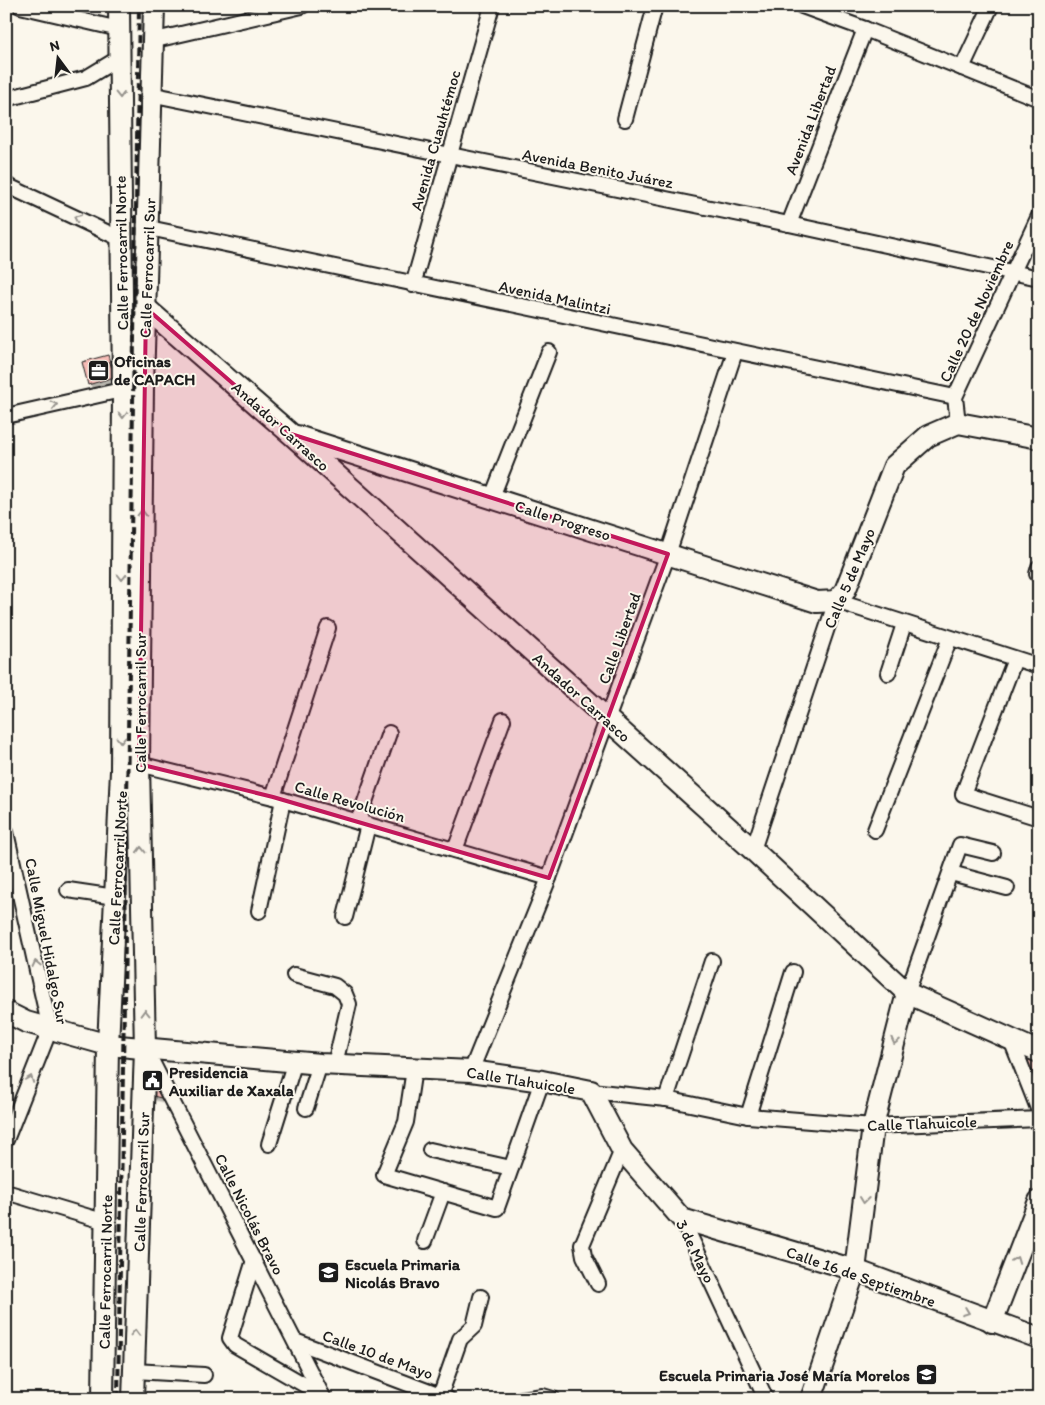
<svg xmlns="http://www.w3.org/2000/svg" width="1045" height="1405" viewBox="0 0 1045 1405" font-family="Itim,sans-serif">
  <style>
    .building { fill: #f7bcb6; stroke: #1c1c1c; filter: url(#shadow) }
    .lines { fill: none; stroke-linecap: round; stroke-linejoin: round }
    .street-casing { stroke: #1c1c1c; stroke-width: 18 }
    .secondary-casing { stroke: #1c1c1c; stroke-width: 24 }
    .street { stroke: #fbf7ec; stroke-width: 14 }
    .secondary { stroke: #fbf7ec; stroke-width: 20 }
    .rail { stroke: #1c1c1c; stroke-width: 4; stroke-dasharray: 8 4; stroke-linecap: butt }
    .oneway { stroke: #97948e }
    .marked { fill: #c2185b; fill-opacity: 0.2; stroke: #c2185b; stroke-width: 4; stroke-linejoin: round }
    .labels { text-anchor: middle; stroke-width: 4; stroke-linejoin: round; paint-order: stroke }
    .street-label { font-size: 16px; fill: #1c1c1c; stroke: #fbf7ec }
    .poi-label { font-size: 16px; font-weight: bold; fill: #1c1c1c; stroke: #fbf7ec; text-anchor: start }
  </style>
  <defs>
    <filter id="shadow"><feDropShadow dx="4.5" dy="4.5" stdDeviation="0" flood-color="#0004"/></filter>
  </defs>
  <rect width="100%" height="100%" fill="#fbf7ec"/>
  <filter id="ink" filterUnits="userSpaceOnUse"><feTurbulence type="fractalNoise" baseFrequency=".02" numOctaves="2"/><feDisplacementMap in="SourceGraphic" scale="10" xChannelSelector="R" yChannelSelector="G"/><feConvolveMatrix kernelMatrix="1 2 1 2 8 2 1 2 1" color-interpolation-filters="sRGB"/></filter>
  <g filter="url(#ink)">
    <g class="building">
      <path d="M108,355L114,377L88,385L82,362Z"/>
      <path d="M1017,1051L1039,1058V1107Z"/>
      <path d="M149,1064L165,1099L145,1094Z"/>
    </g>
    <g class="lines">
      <defs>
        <g id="street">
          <path d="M20,6L119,29"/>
          <path d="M802,6L865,29L1039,99"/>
          <path d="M151,41L302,6"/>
          <path d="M962,68L991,6"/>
          <path d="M150,94L789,224L1039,278"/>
          <path d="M6,99L86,78L119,58"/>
          <path d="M625,119L655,6"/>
          <path d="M6,185L121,239"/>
          <path d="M789,224L865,29"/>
          <path d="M149,228L955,397"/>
          <path d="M413,285L492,6"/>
          <path d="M6,416L130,388"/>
          <path d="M958,423L955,397L1039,216"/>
          <path d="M492,497L549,352"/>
          <path d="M1037,574L1039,567"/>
          <path d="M1015,659L963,794L1039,818"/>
          <path d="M888,673L904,624"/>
          <path d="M139,764L273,797L549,878"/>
          <path d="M273,797L328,628"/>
          <path d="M358,822L389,733"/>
          <path d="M875,830L950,638"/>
          <path d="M6,832L50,1029L6,1140"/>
          <path d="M455,850L503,720"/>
          <path d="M753,850L836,601L1039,666"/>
          <path d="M951,873L1007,888"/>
          <path d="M68,890L115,897"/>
          <path d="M259,911L283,800"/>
          <path d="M345,917L368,825"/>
          <path d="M294,975L335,986L345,994L349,1004L335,1064"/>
          <path d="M907,993L960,845L993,853"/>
          <path d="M1011,1040L1039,1111"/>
          <path d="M146,1050L324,1399"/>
          <path d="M414,1069L406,1122L384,1175L497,1208L542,1081"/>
          <path d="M471,1071L549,878L668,554L735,352"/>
          <path d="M591,1091L666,1099L748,1116L873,1126L1039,1119"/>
          <path d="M666,1099L712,961"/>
          <path d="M306,1108L320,1064"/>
          <path d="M748,1116L793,972"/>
          <path d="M269,1144L295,1061"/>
          <path d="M430,1150L511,1168"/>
          <path d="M6,1192L106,1222"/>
          <path d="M682,1219L766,1399"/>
          <path d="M425,1241L443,1192"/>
          <path d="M254,1260L230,1338L235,1345L322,1395"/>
          <path d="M598,1284L584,1256L582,1245L622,1150"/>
          <path d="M295,1341L448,1399"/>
          <path d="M134,1371L204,1375"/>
          <path d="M440,1396L460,1339L474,1326L481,1297"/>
          <path d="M521,1399L543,1396L553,1399"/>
        </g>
        <g id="secondary">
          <path d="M146,308L291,434L753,850L907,993L1039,1052"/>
          <path d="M297,436L817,602L836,601L845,591L894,466L928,436L958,423L1039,438"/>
          <path d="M6,1012L26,1022L108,1045L320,1064L471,1071L542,1081L591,1091L622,1150L682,1219L855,1270L1039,1338"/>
          <path d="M992,1322L1039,1201"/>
          <path d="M103,1399L108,1045L121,771L123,389L119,6"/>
          <path d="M133,1399L145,1049L139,764L143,385L154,6"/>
          <path d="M811,1399L855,1270L873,1126L907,993"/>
        </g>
      </defs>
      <use href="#street" class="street-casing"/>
      <use href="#secondary" class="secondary-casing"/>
      <use href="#street" class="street"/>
      <use href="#secondary" class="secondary"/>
      <path class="rail" d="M118,1399L139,6"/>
    </g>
    <defs><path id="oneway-chevron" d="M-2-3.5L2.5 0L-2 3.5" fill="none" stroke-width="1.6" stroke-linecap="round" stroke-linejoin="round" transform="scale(1.25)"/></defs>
    <g class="oneway">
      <use href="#oneway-chevron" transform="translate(120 95) rotate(89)"/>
      <use href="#oneway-chevron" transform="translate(77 218) rotate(-155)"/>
      <use href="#oneway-chevron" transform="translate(54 405) rotate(-13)"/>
      <use href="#oneway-chevron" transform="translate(123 415) rotate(90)"/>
      <use href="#oneway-chevron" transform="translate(142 513) rotate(-89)"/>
      <use href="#oneway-chevron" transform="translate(122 577) rotate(90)"/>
      <use href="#oneway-chevron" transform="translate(121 740) rotate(90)"/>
      <use href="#oneway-chevron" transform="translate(141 850) rotate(-91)"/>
      <use href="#oneway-chevron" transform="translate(36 964) rotate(-103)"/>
      <use href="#oneway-chevron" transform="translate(145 1013) rotate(-91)"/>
      <use href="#oneway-chevron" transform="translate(895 1041) rotate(104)"/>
      <use href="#oneway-chevron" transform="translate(30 1079) rotate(-69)"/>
      <use href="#oneway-chevron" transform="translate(864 1200) rotate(97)"/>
      <use href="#oneway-chevron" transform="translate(1016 1260) rotate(-69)"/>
      <use href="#oneway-chevron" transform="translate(966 1312) rotate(21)"/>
      <use href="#oneway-chevron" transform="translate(135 1333) rotate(-88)"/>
    </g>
  </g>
  <path class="marked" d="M146,308L291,434L668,554L549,878L273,797L139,764Z"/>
  <defs>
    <symbol id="office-square" viewBox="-11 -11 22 22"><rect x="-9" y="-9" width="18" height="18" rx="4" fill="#1c1c1c" stroke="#fbf7ec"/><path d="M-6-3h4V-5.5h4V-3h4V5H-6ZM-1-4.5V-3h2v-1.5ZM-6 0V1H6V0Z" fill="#fff"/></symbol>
    <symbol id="civic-square" viewBox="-11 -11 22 22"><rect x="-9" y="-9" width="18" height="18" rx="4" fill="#1c1c1c" stroke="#fbf7ec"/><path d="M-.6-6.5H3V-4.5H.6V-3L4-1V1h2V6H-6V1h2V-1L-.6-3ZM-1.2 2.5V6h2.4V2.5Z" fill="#fff"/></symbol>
    <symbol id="school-square" viewBox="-11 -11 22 22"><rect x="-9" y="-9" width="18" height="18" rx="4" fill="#1c1c1c" stroke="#fbf7ec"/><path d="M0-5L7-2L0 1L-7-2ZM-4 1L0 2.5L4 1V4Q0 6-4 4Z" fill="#fff"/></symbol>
  </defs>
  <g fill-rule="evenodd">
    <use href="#office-square" x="86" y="358" width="25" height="25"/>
    <use href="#civic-square" x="140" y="1068" width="25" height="25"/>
    <use href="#school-square" x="316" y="1260" width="25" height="25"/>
    <use href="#school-square" x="914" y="1362" width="25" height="25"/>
  </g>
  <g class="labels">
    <g class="street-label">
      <text transform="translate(810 120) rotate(-69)" y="6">Avenida Libertad</text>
      <text transform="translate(435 140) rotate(-74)" y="6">Avenida Cuauhtémoc</text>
      <text transform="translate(598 168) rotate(11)" y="6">Avenida Benito Juárez</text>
      <text transform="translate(121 253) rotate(-91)" y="6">Calle Ferrocarril Norte</text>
      <text transform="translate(147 268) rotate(-88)" y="6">Calle Ferrocarril Sur</text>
      <text transform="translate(555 297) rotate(12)" y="6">Avenida Malintzi</text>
      <text transform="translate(976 311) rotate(-65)" y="6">Calle 20 de Noviembre</text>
      <text transform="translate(281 426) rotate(42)" y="6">Andador Carrasco</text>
      <text transform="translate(563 520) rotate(18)" y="6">Calle Progreso</text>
      <text transform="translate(849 578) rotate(-67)" y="6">Calle 5 de Mayo</text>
      <text transform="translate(619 638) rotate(-70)" y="6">Calle Libertad</text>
      <text transform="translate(582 697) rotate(42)" y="6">Andador Carrasco</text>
      <text transform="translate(140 703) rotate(-90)" y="6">Calle Ferrocarril Sur</text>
      <text transform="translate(350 801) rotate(16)" y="6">Calle Revolución</text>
      <text transform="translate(117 868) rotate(-87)" y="6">Calle Ferrocarril Norte</text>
      <text transform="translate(47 941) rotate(79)" y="6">Calle Miguel Hidalgo Sur</text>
      <text transform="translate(521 1080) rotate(9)" y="6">Calle Tlahuicole</text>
      <text transform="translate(922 1123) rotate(-2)" y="6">Calle Tlahuicole</text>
      <text transform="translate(141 1182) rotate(-88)" y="6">Calle Ferrocarril Sur</text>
      <text transform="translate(250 1214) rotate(63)" y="6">Calle Nicolás Bravo</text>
      <text transform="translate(696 1251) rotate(64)" y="6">3 de Mayo</text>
      <text transform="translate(105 1272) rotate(-89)" y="6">Calle Ferrocarril Norte</text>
      <text transform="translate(861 1276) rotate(19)" y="6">Calle 16 de Septiembre</text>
      <text transform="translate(378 1354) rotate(20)" y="6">Calle 10 de Mayo</text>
    </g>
    <g class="poi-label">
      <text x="114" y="367">Oficinas<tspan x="114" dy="18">de CAPACH</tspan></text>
      <text x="169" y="1078">Presidencia<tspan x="169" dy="18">Auxiliar de Xaxala</tspan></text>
      <text x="345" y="1270">Escuela Primaria<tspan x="345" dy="18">Nicolás Bravo</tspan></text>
      <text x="910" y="1381" text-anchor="end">Escuela Primaria José María Morelos</text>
    </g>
  </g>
  <rect width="1045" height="1405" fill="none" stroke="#fbf7ec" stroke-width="25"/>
  <rect x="12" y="12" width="1020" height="1380" fill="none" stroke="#1c1c1c" stroke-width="2" filter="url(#ink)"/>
  <g transform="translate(58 58) rotate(345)" stroke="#fbf7ec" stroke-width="4" paint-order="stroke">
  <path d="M0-4L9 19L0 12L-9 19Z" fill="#1c1c1c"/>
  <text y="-8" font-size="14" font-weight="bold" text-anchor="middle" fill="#1c1c1c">N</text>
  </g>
</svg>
